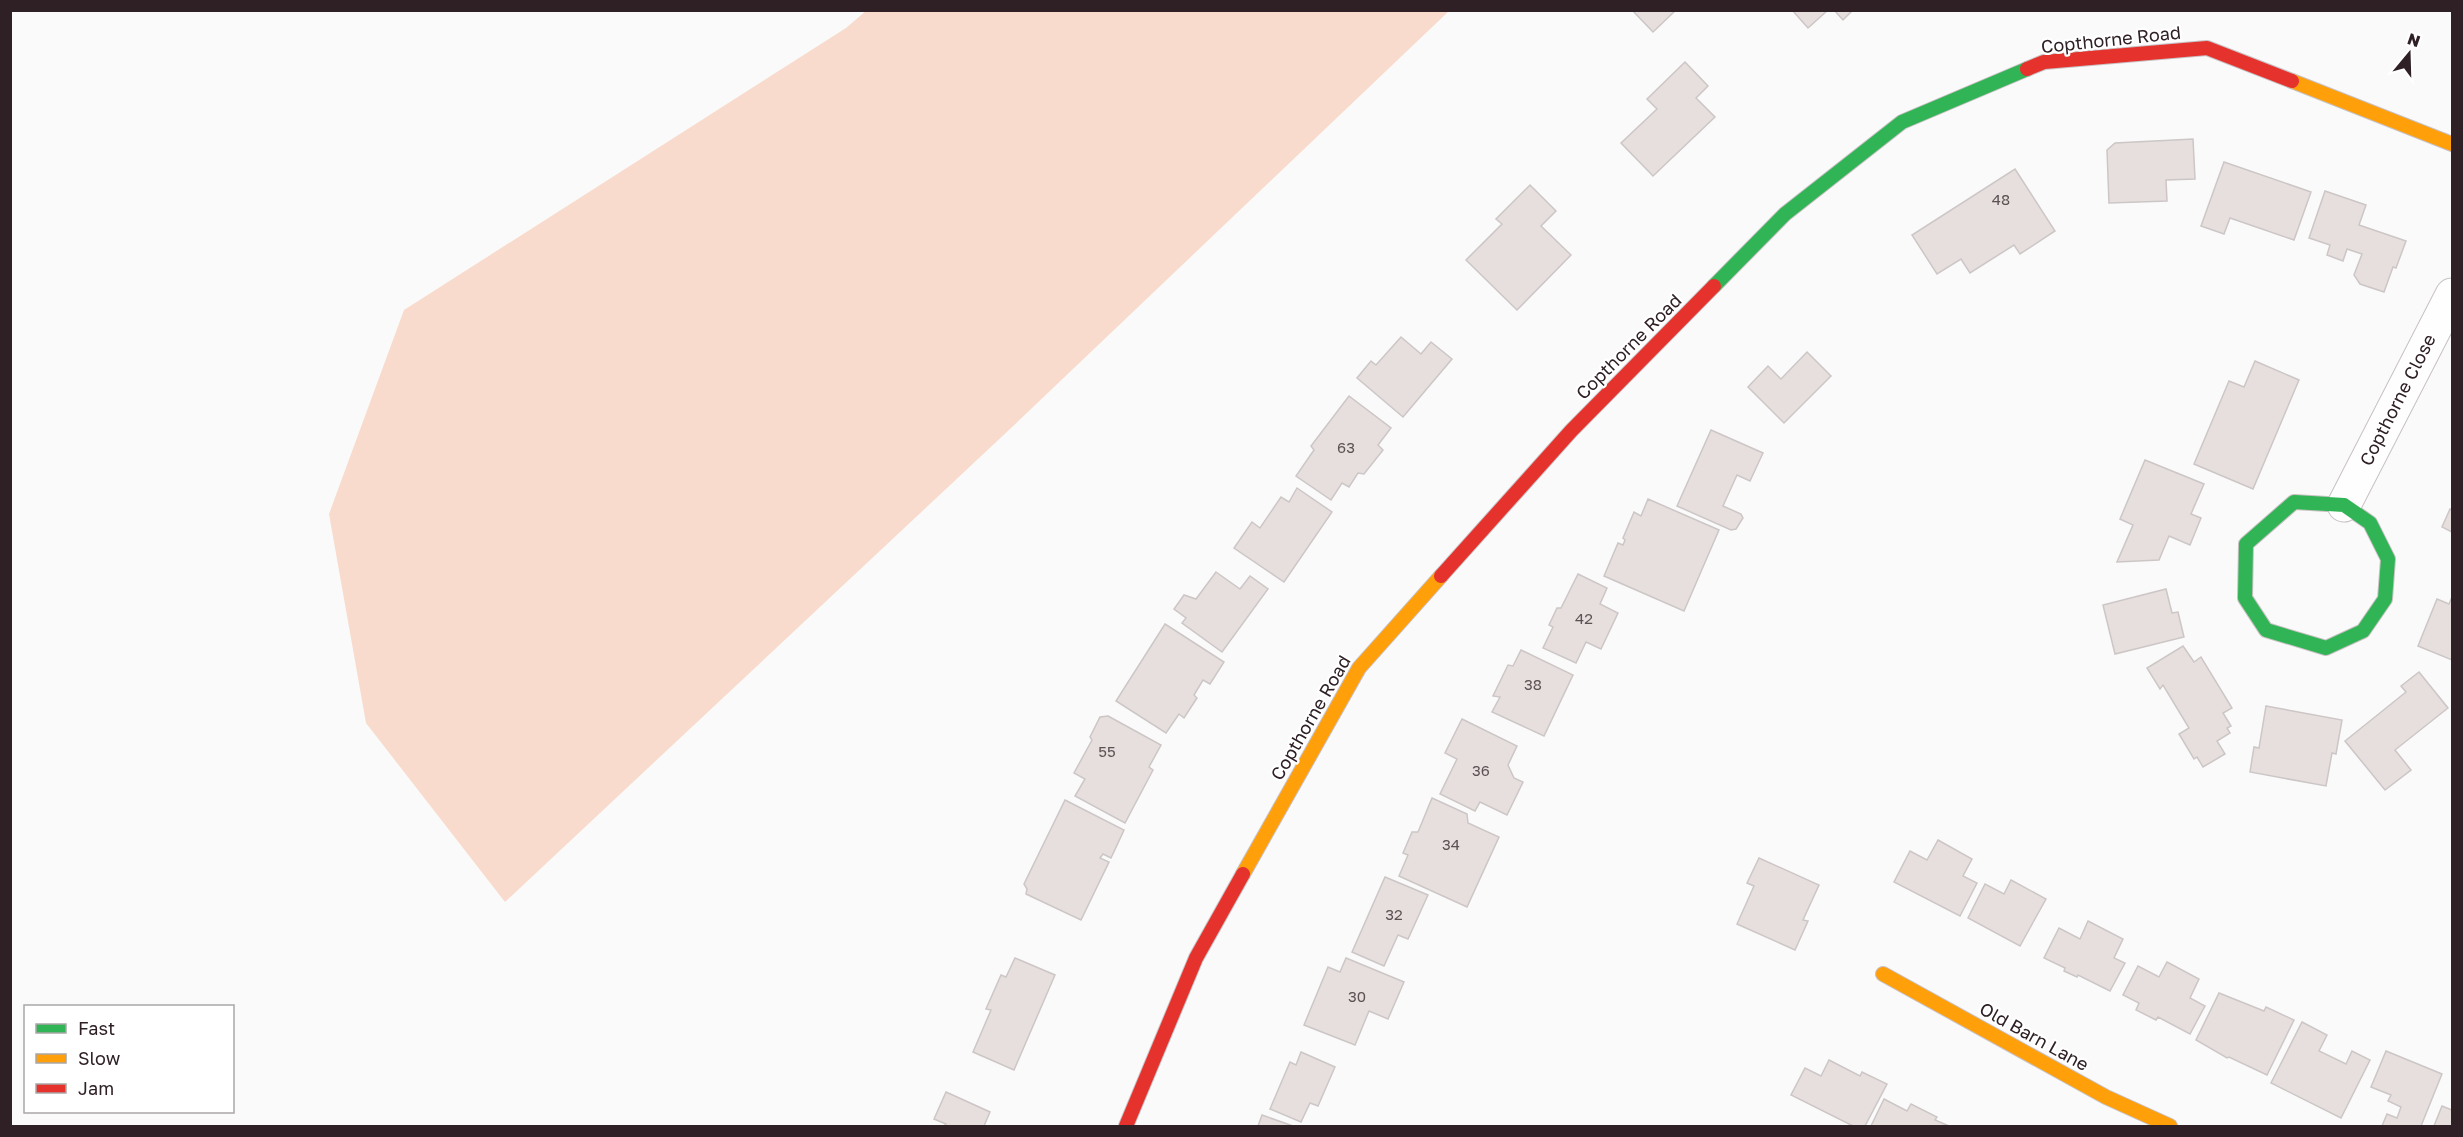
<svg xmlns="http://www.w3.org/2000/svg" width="2463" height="1137" viewBox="0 0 2463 1137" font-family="'Golos Text',sans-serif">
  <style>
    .green { fill: #f8dbcc }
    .building { fill: #e6dfde; stroke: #cdc6c6; stroke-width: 1.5 }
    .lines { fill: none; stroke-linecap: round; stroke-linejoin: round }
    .street-casing { stroke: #c8c1c3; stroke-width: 35 }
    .fast-casing { stroke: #c8c1c3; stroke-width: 16 }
    .slow-casing { stroke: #c8c1c3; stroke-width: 16 }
    .jam-casing { stroke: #c8c1c3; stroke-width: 16 }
    .street { stroke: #fefefe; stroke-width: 33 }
    .fast { stroke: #30b455; stroke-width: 14 }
    .slow { stroke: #ff9f0a; stroke-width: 14 }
    .jam { stroke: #e5322d; stroke-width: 14 }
    .labels { text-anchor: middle; stroke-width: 4.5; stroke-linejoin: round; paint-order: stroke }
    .number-label { font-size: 15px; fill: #5d5154 }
    .street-label { font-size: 18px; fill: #2e2024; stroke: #fff }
  </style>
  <rect width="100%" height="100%" fill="#fafafa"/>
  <path class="green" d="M867,10L1449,11L1010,429L505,902L366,723L329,514L404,310L846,28Z"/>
  <g class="building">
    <path d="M1632,10H1676L1653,32Z"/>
    <path d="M1792,10H1828L1808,28Z"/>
    <path d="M1834,10H1853L1843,20Z"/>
    <path d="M1685,62L1708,86L1696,98L1715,117L1653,176L1621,143L1657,109L1647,99Z"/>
    <path d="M2193,139L2195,179L2166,180L2167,201L2109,203L2107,150L2115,143Z"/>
    <path d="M2224,162L2311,192L2294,240L2230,218L2224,234L2201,226Z"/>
    <path d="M2015,169L2055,231L2020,254L2014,245L1970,273L1961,259L1937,274L1912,235Z"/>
    <path d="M1530,185L1556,211L1541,226L1571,255L1517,310L1466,260L1502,224L1496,219Z"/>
    <path d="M2325,191L2366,205L2359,225L2406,241L2396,268L2393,267L2384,292L2360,284L2354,275L2362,254L2347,249L2343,261L2327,255L2330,245L2309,238Z"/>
    <path d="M1401,337L1421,354L1431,342L1452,359L1403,417L1357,378L1371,361L1376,365Z"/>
    <path d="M1807,352L1831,376L1784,423L1748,387L1768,366L1781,379Z"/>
    <path d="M2255,361L2299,380L2253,489L2194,464L2229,381L2244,387Z"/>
    <path d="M1349,396L1391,428L1378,445L1383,450L1364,474L1358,473L1349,487L1342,483L1331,500L1296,476L1314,450L1311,446Z"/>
    <path d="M1711,430L1763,453L1750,481L1737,475L1723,506L1741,514L1743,518L1736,529L1731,530L1677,506Z"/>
    <path d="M2145,460L2204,484L2191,514L2201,518L2190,545L2169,536L2159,560L2117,562L2133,525L2120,519Z"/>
    <path d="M1297,488L1332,512L1284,582L1234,548L1252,522L1260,528L1281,497L1289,502Z"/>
    <path d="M1648,499L1719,530L1684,611L1604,576L1618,543L1623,545L1625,540L1623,538L1634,512L1641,516Z"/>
    <path d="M2450,509L2452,510V532L2442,527Z"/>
    <path d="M1216,572L1240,589L1250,576L1268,589L1222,652L1182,623L1186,618L1174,609L1184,595L1196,599Z"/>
    <path d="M1578,574L1607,588L1600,604L1618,613L1601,649L1586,642L1576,663L1543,648L1553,627L1549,625L1557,608H1561Z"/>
    <path d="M2166,589L2172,613L2178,612L2184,637L2115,654L2103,605Z"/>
    <path d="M2452,597V660L2418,646L2437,599L2449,604Z"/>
    <path d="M1165,624L1224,662L1210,684L1203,680L1194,695L1197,698L1184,718L1179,714L1166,733L1116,701Z"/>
    <path d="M2183,646L2194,662L2201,657L2232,708L2223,713L2231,726L2227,728L2230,733L2217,741L2225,754L2203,767L2197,757L2194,759L2179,734L2189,728L2163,685L2160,689L2147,668Z"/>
    <path d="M1521,650L1573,675L1544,736L1492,712L1500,697L1493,696L1508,665L1513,666Z"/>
    <path d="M2419,672L2448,708L2395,750L2411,770L2385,790L2345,741L2406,692L2401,686Z"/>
    <path d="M2266,706L2342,720L2336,754L2332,753L2326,786L2250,772L2254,747L2259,748Z"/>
    <path d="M1108,716L1161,745L1149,767L1153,770L1125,823L1075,796L1085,779L1074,773L1092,740L1090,737L1100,717Z"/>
    <path d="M1462,719L1517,746L1508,765L1514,778L1523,782L1507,815L1480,802L1475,811L1440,794L1457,759L1445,753Z"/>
    <path d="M1432,798L1467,814L1468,823L1499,837L1467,907L1399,876L1408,855L1403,853L1412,832H1418Z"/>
    <path d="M1065,800L1124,830L1111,858L1103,854L1100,858L1109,862L1081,920L1026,894L1027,889L1024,884Z"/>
    <path d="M1938,840L1972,859L1963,876L1977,883L1960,916L1894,882L1910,851L1927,860Z"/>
    <path d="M1759,858L1819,885L1803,920L1808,921L1795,950L1737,924L1754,886L1747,883Z"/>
    <path d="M1385,877L1428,895L1408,939L1398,935L1384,966L1352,952Z"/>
    <path d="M2011,880L2046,899L2020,946L1968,918L1985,884L2004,894Z"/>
    <path d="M2088,921L2123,939L2114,958L2125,963L2110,991L2078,975L2077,977L2064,971L2065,968L2044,958L2059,928L2080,939Z"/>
    <path d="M1015,958L1055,975L1014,1070L973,1052L991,1010L986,1009L1001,975L1006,977Z"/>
    <path d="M1346,958L1404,982L1388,1019L1369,1011L1355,1045L1304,1025L1328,967L1340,972Z"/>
    <path d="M2167,962L2199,979L2190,998L2205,1006L2190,1034L2158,1017L2156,1020L2136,1010L2139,1003L2123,995L2138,966L2159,977Z"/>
    <path d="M2219,993L2264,1011L2266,1007L2294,1020L2267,1075L2229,1057L2227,1058L2196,1040Z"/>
    <path d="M2302,1022L2327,1035L2319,1051L2346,1064L2352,1051L2370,1060L2341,1118L2271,1083Z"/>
    <path d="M2386,1051L2442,1074L2421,1126H2382L2387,1114L2397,1118L2401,1107L2388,1101L2391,1095L2371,1087Z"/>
    <path d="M1301,1052L1335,1067L1318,1106L1310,1103L1301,1122L1270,1109L1290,1062L1296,1065Z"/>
    <path d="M1829,1060L1860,1076L1862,1072L1887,1084L1865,1126H1853L1791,1095L1805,1068L1821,1076Z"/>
    <path d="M946,1092L990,1112L984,1126H944L946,1124L934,1119Z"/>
    <path d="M1884,1099L1907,1111L1911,1104L1937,1117L1935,1120L1949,1126H1871Z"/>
    <path d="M2442,1106L2452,1110V1126H2434Z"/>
    <path d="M1262,1115L1293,1126H1258Z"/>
  </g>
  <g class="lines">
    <defs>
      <path id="street" d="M2344,505L2452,295"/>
      <g id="fast">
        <path d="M1714,286L1785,214L1902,122L2027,69"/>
        <path d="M2294,502L2344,505L2370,523L2388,559L2385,599L2363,631L2326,648L2266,630L2245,598L2246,544Z"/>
      </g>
      <g id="slow">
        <path d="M2292,81L2452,144"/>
        <path d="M1243,874L1359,668L1441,576"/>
        <path d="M1883,974L2106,1097L2170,1126"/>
      </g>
      <g id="jam">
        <path d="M2027,69L2044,62L2207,48L2292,81"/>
        <path d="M1441,576L1571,431L1714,286"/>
        <path d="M1126,1126L1196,958L1243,874"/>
      </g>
    </defs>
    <use href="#street" class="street-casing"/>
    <use href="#fast" class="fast-casing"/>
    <use href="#slow" class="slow-casing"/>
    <use href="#jam" class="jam-casing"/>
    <use href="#street" class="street"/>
    <use href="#fast" class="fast"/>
    <use href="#slow" class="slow"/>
    <use href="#jam" class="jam"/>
  </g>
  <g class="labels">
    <g class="number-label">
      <text x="2001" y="205">48</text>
      <text x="1346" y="453">63</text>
      <text x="1584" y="624">42</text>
      <text x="1533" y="690">38</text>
      <text x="1107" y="757">55</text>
      <text x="1481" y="776">36</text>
      <text x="1451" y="850">34</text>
      <text x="1394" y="920">32</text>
      <text x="1357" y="1002">30</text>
    </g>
    <g class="street-label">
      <text transform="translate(2111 40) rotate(-6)" y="6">Copthorne Road</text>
      <text transform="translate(1629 347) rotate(-45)" y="6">Copthorne Road</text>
      <text transform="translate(2398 400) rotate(-63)" y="6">Copthorne Close</text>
      <text transform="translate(1311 718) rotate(-60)" y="6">Copthorne Road</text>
      <text transform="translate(2034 1037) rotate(29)" y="6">Old Barn Lane</text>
    </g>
  </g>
  <rect width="2463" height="1137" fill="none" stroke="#2e2024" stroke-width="24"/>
  <rect x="24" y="1005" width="210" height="108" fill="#ffffff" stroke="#aba6a7" stroke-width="1.5"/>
  <rect x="36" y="1024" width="30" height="9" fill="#30b455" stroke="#aba6a7" stroke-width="1.5"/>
  <text x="78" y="1035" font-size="18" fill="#2e2024">Fast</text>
  <rect x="36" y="1054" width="30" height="9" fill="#ff9f0a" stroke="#aba6a7" stroke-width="1.5"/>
  <text x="78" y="1065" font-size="18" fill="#2e2024">Slow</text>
  <rect x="36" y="1084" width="30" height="9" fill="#e5322d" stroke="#aba6a7" stroke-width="1.5"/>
  <text x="78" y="1095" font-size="18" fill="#2e2024">Jam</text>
  <g transform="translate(2409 54) rotate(19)" stroke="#ffffff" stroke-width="4.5" paint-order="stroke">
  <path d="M0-4.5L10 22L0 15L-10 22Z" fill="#2e2024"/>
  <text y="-9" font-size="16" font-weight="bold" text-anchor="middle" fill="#2e2024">N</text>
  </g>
</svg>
